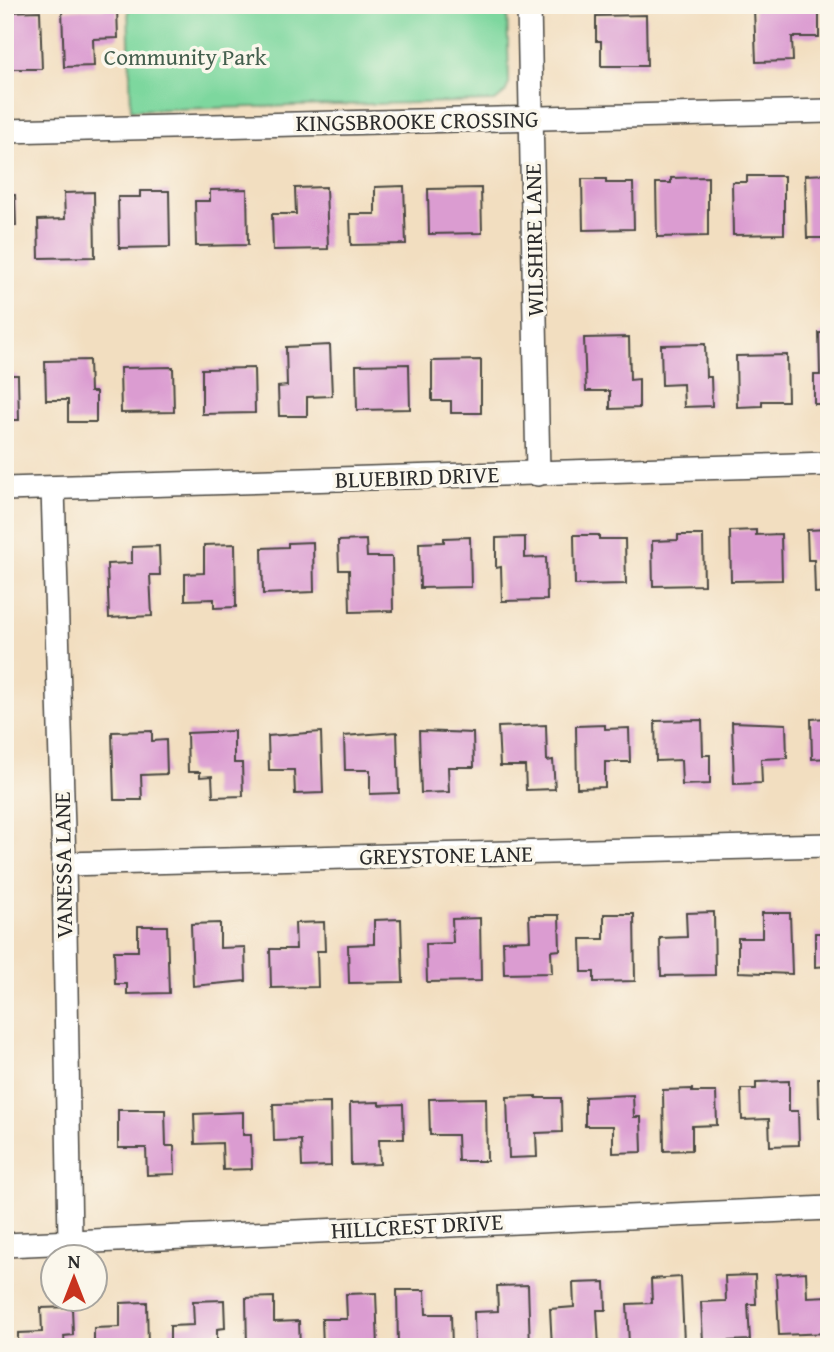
<svg xmlns="http://www.w3.org/2000/svg" width="834" height="1352" viewBox="0 0 834 1352" font-family="'Gentium Book Plus',serif">
  <style>
    .green { fill: #7dd79e; stroke: #548164; stroke-width: 2 }
    .building { fill: #db9cd1 }
    .lines { fill: none; stroke-linecap: round; stroke-linejoin: round }
    .street-casing { stroke: #494641; stroke-width: 26 }
    .street { stroke: #fff; stroke-width: 23 }
    .labels { text-anchor: middle; stroke-width: 7; stroke-linejoin: round; paint-order: stroke }
    .park-label { font-size: 23px; fill: #445f4e; stroke: #fbf7ec }
    .street-label { font-size: 23px; fill: #2b2b2b; stroke: #fbf7ec }
  </style>
  <rect width="100%" height="100%" fill="#fbf7ec"/>
  <filter id="ink" filterUnits="userSpaceOnUse"><feTurbulence type="fractalNoise" baseFrequency=".0143" numOctaves="2"/><feDisplacementMap in="SourceGraphic" scale="14" xChannelSelector="R" yChannelSelector="G"/><feConvolveMatrix kernelMatrix="1 2 1 2 8 2 1 2 1" color-interpolation-filters="sRGB"/></filter>
  <filter id="wash" filterUnits="userSpaceOnUse"><feTurbulence type="fractalNoise" baseFrequency=".00686" numOctaves="4" result="noise"/><feDisplacementMap in="SourceGraphic" scale="28" xChannelSelector="R" yChannelSelector="G"/><feGaussianBlur stdDeviation="1.57" result="paint"/><feColorMatrix in="noise" values="0 0 0 0 0 0 0 0 0 0 0 0 0 0 0 0 0 1.4 0 .05"/><feComposite in="paint" operator="in"/></filter>
  <g filter="url(#wash)">
    <rect width="100%" height="100%" fill="#f2dec0"/>
    <path class="green" d="M128,5H507L509,83L505,93L495,101L131,110Z"/>
    <g id="blocks">
      <g class="building">
        <path d="M819,6V37H792L793,61L756,62L754,8Z"/>
        <path d="M117,8L118,38L93,39L94,66L64,67L62,10Z"/>
        <path d="M40,11L42,69H5V12Z"/>
        <path d="M646,15L647,66H601V41H596V16Z"/>
        <path d="M829,174V238H807L805,175Z"/>
        <path d="M747,176H784V234L733,235L732,182H747Z"/>
        <path d="M708,177V236L657,237L656,183H671V178Z"/>
        <path d="M582,179H606V183H633L634,229L583,230Z"/>
        <path d="M404,186L406,244L351,245L350,214H375V187Z"/>
        <path d="M326,187L328,249L273,250L272,214H296L295,188Z"/>
        <path d="M481,188L482,233L429,234L428,189Z"/>
        <path d="M247,189L248,245L196,246L195,201H210V190Z"/>
        <path d="M140,191H169L170,247L119,248L118,197H140Z"/>
        <path d="M94,192L95,257L39,258L38,220L65,219L64,193Z"/>
        <path d="M5,195H15L16,226H10V246H5Z"/>
        <path d="M819,333H829V404H814V375H820Z"/>
        <path d="M629,337L630,380L639,379V408L610,409V391H586L584,338Z"/>
        <path d="M705,344L706,377H711L712,406L684,407L683,384L662,385L661,345Z"/>
        <path d="M330,345L332,396L307,397V416H279L278,387L287,386L286,347Z"/>
        <path d="M787,355L788,401H762V406L737,407L736,356Z"/>
        <path d="M89,360L90,392H96V422H68V400H46L45,361Z"/>
        <path d="M481,360V413H451V401H432V361Z"/>
        <path d="M409,364L410,409L357,410L356,365Z"/>
        <path d="M173,367L174,412L121,413L120,368Z"/>
        <path d="M254,368L255,413L202,414V369Z"/>
        <path d="M5,375H18L19,420H5Z"/>
        <path d="M829,529V592L815,593L814,560H808L807,530Z"/>
        <path d="M756,530V535L781,534L782,580L731,581L730,531Z"/>
        <path d="M574,535H599V539H625L626,584L575,585Z"/>
        <path d="M678,535H703L704,585L653,586L652,541L678,540Z"/>
        <path d="M470,537L471,587L420,588L419,543L444,542V538Z"/>
        <path d="M525,537V558L546,557L547,600L502,601L501,567L496,568V538Z"/>
        <path d="M366,540L367,557H392L393,611L350,612L349,570H339L338,541Z"/>
        <path d="M313,542L314,592L263,594L262,548L288,547V543Z"/>
        <path d="M235,544L236,607L214,608V599L185,600V574L204,573V545Z"/>
        <path d="M159,546L160,575H150L152,616L109,618L107,564L132,563V547Z"/>
        <path d="M829,718V758L812,759L811,719Z"/>
        <path d="M702,720L703,755H710V784L682,785L681,760L656,761L655,721Z"/>
        <path d="M732,722L786,724L787,758L761,759L762,783L734,784Z"/>
        <path d="M546,725L547,761L553,760L555,789L526,790L525,766H500L498,727Z"/>
        <path d="M605,725V729L629,728L630,762H605V787L577,788L576,726Z"/>
        <path d="M152,731V741L166,740L167,774L141,775L142,800H114L112,732Z"/>
        <path d="M234,731V763H242L243,796L213,797L212,776L200,777V772H188L187,733Z"/>
        <path d="M419,731L473,733L474,767H448L449,792L421,793Z"/>
        <path d="M321,732L323,793L295,794L294,770H269L268,736Z"/>
        <path d="M397,732L399,793L370,794V770H345L344,736Z"/>
        <path d="M714,912L715,975L661,976L660,938L687,937L686,913Z"/>
        <path d="M762,913H790L792,974L738,972V938H762Z"/>
        <path d="M604,914H634L635,981L594,982V972H582L581,939H604Z"/>
        <path d="M529,915H559L560,950L551,951L552,973L504,974L503,941L530,940Z"/>
        <path d="M480,918L481,981L427,982L426,944L453,943L452,919Z"/>
        <path d="M401,919L403,982L349,983L348,945L374,944V920Z"/>
        <path d="M324,922L325,951H317L318,987L271,988L270,949H296L295,923Z"/>
        <path d="M220,923V948L245,947L246,981L193,986L191,924Z"/>
        <path d="M138,926H167L169,993L127,994V984H115L114,951H138Z"/>
        <path d="M815,933H829V966L815,967Z"/>
        <path d="M818,1078H829V1118H819Z"/>
        <path d="M789,1081V1111H798L799,1145L770,1146L769,1119L742,1120L741,1089H756V1082Z"/>
        <path d="M692,1089V1092H716L717,1125L692,1126V1150L664,1151L663,1090Z"/>
        <path d="M633,1095L634,1117H641L642,1152L613,1153V1126H585V1097Z"/>
        <path d="M536,1096V1098H561L562,1132L536,1133L537,1157L509,1158L507,1097Z"/>
        <path d="M486,1098L487,1161H458L457,1135H430L429,1099Z"/>
        <path d="M379,1102V1105L403,1104L404,1139H379L380,1164L351,1165L350,1103Z"/>
        <path d="M330,1103L331,1166L302,1167L301,1140L274,1141L273,1104Z"/>
        <path d="M118,1110H165L166,1146H174L175,1174L147,1175L146,1148H118Z"/>
        <path d="M243,1112V1135H251L252,1169L223,1170L222,1143L195,1144L194,1114Z"/>
        <path d="M806,1272L807,1297L829,1296V1333L779,1335L776,1274Z"/>
        <path d="M755,1275L756,1304H748L750,1340L703,1342L701,1302L726,1301L725,1276Z"/>
        <path d="M681,1277L684,1342L629,1344L627,1304L652,1303L651,1279Z"/>
        <path d="M605,1282L606,1310H597L599,1347H552L550,1309L574,1307L573,1283Z"/>
        <path d="M528,1285L530,1347H475L474,1312L498,1311L497,1286Z"/>
        <path d="M397,1290H425L426,1314H451L452,1347H398Z"/>
        <path d="M376,1293L378,1347H323L322,1319H347L346,1294Z"/>
        <path d="M274,1297V1322L299,1321L300,1347H247L246,1298Z"/>
        <path d="M224,1300L225,1328L217,1329V1347H170V1326L194,1325L193,1301Z"/>
        <path d="M147,1302L148,1347H94V1328L120,1327V1303Z"/>
        <path d="M72,1307L73,1335L64,1336L65,1347H18V1333L42,1332L41,1308Z"/>
      </g>
    </g>
  </g>
  <g filter="url(#ink)">
    <use href="#blocks" fill-opacity="0" stroke="#494641" stroke-width="2"/>
    <g class="lines">
      <defs>
        <g id="street">
          <path d="M529,5L538,474"/>
          <path d="M5,131L829,111"/>
          <path d="M53,488L64,864L70,1242"/>
          <path d="M5,489L829,464"/>
          <path d="M64,864L829,845"/>
          <path d="M5,1245L829,1208"/>
        </g>
      </defs>
      <use href="#street" class="street-casing"/>
      <use href="#street" class="street"/>
    </g>
  </g>
  <g class="labels">
    <g class="park-label">
      <text x="185" y="65">Community Park</text>
    </g>
    <g class="street-label">
      <text transform="translate(417 121) rotate(-1)" y="8">KINGSBROOKE CROSSING</text>
      <text transform="translate(534 240) rotate(-91)" y="8">WILSHIRE LANE</text>
      <text transform="translate(417 477) rotate(-2)" y="8">BLUEBIRD DRIVE</text>
      <text transform="translate(446 855) rotate(-1)" y="8">GREYSTONE LANE</text>
      <text transform="translate(63 865) rotate(-91)" y="8">VANESSA LANE</text>
      <text transform="translate(417 1226) rotate(-3)" y="8">HILLCREST DRIVE</text>
    </g>
  </g>
  <rect width="834" height="1352" fill="none" stroke="#fbf7ec" stroke-width="28"/>
  <g transform="translate(74 1278)"><circle r="33" fill="#fbf7ec" stroke="#a8a59f" stroke-width="2"/>
  <path d="M0-5L12 26L0 18L-12 26Z" fill="#c8321e"/>
  <text y="-10" font-size="19" font-weight="bold" text-anchor="middle" fill="#2b2b2b">N</text>
  </g>
</svg>
